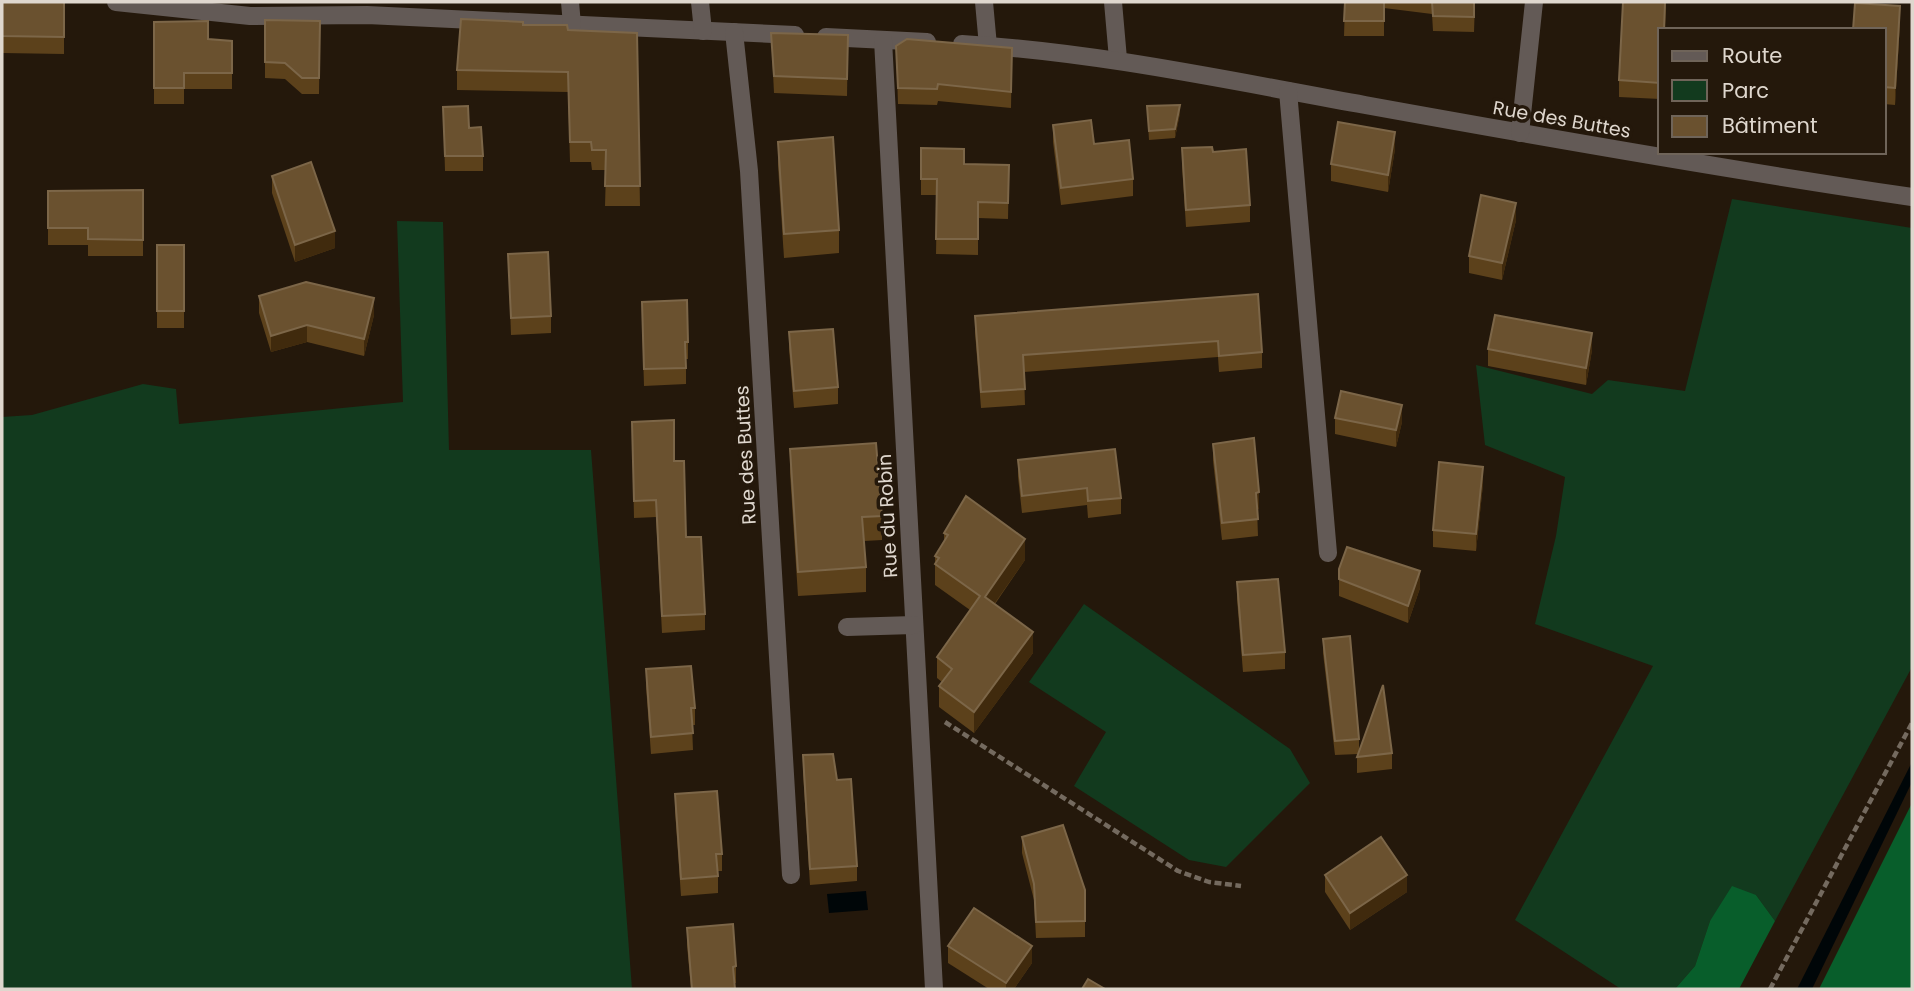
<svg xmlns="http://www.w3.org/2000/svg" width="1914" height="991" viewBox="0 0 1914 991" font-family="Poppins,sans-serif">
  <style>
    .green { fill: #123a1e }
    .forest { fill: #085e2b }
    .water { fill: #000608 }
    .lines { fill: none; stroke-linecap: round; stroke-linejoin: round }
    .path { stroke: #746a5f; stroke-width: 4.5; stroke-dasharray: 7 3.5; stroke-linecap: butt }
    .minor { stroke: #635a56; stroke-width: 18 }
    .wall { fill: #5c411b }
    .shaded-wall { fill: #402a0d }
    .building { fill: #6a512f; stroke: #7c6648; stroke-width: 2 }
    .labels { text-anchor: middle; stroke-width: 7; stroke-linejoin: round; paint-order: stroke }
    .street-label { font-size: 19px; fill: #dfd7ce; stroke: #24180b }
  </style>
  <rect width="100%" height="100%" fill="#24180b"/>
  <g class="green">
    <path d="M1732,199L1912,228V667L1775,921L1756,895L1710,921L1695,966L1675,989H1621L1515,920L1653,666L1535,624L1556,536L1565,477L1485,445L1476,365L1592,394L1608,380L1685,391Z"/>
    <path d="M397,221L443,222L449,450H591L632,989H2V417L32,415L143,384L176,389L179,424L403,402Z"/>
    <path d="M1084,604L1290,749L1310,783L1226,867L1189,860L1074,786L1106,732L1029,682Z"/>
  </g>
  <g class="forest">
    <path d="M1912,803V989H1819Z"/>
    <path d="M1732,886L1756,895L1775,921L1739,989H1675L1695,966L1710,921Z"/>
  </g>
  <g class="water">
    <path d="M1912,762V782L1812,989H1797Z"/>
    <path d="M866,891L868,910L829,913L827,894Z"/>
  </g>
  <g class="lines">
    <g class="path">
      <path d="M945,722L1178,871L1209,882L1241,886"/>
      <path d="M1770,989L1912,723"/>
    </g>
    <g class="minor">
      <path d="M116,2L250,16L367,15L795,35"/>
      <path d="M570,2L572,25"/>
      <path d="M700,2L703,31"/>
      <path d="M984,2L988,46"/>
      <path d="M1113,2L1118,59"/>
      <path d="M734,32L749,171L791,875"/>
      <path d="M826,37L927,42"/>
      <path d="M883,40L934,989"/>
      <path d="M962,44C1098,52 1231,81 1365,105C1547,138 1729,170 1912,197"/>
      <path d="M1288,91L1328,553"/>
      <path d="M1520,133L1534,2"/>
      <path d="M847,627L914,625"/>
    </g>
  </g>
  <g class="wall">
    <path d="M2,2H64V54L2,53Z"/>
    <path d="M1333,2H1475L1474,32L1433,31L1432,14L1384,8V36H1344L1345,3Z"/>
    <path d="M1666,2L1665,30H1660V99L1619,97V80Z"/>
    <path d="M265,20L320,21L319,94H302L285,79L265,78Z"/>
    <path d="M154,22L208,39L232,41V89H184V104H154Z"/>
    <path d="M1900,23L1895,105L1884,104V30Z"/>
    <path d="M523,25L568,30L637,33L640,206H605L606,170H592L591,162H570L568,92L457,90V70Z"/>
    <path d="M771,33L848,35L847,96L774,93Z"/>
    <path d="M896,46L1012,48L1011,108L938,101L937,105L898,104Z"/>
    <path d="M1147,106L1180,113L1175,138L1149,140Z"/>
    <path d="M443,107L469,128L483,156V171H445Z"/>
    <path d="M1053,125L1094,144L1133,179V196L1061,205L1053,142Z"/>
    <path d="M778,142L839,230V253L784,258L778,165Z"/>
    <path d="M921,148L964,164L1009,165L1008,219L978,218V255L936,254L937,195H921Z"/>
    <path d="M1182,148L1213,152L1250,205V222L1186,227L1182,165Z"/>
    <path d="M1395,149L1388,192L1331,181V164Z"/>
    <path d="M272,176L335,248L295,262L272,193Z"/>
    <path d="M143,190V256H88V245H48V191Z"/>
    <path d="M1516,220L1502,280L1469,273V256Z"/>
    <rect x="157" y="245" width="27" height="83"/>
    <path d="M508,254L551,316V333L511,335Z"/>
    <path d="M1258,294L1262,352V368L1219,372L1218,357L1024,372L1025,405L981,408L975,332V316Z"/>
    <path d="M259,296L374,315L364,356L307,342L271,352L259,313Z"/>
    <path d="M642,319L688,342V359H686V384L644,386Z"/>
    <path d="M789,332L838,387V404L794,408L789,349Z"/>
    <path d="M1488,349L1592,350L1586,385L1488,366Z"/>
    <path d="M1335,418L1402,422L1396,447L1335,434Z"/>
    <path d="M632,422L674,461L686,537L705,614V630L662,633L656,517L634,518Z"/>
    <path d="M1213,444L1259,509H1257L1258,536L1222,540L1213,461Z"/>
    <path d="M790,449L882,516V540L864,541L866,567V592L798,596L790,473Z"/>
    <path d="M1018,460L1121,498V514L1088,518L1087,505L1022,513L1018,477Z"/>
    <path d="M1483,484L1476,551L1433,547V530Z"/>
    <path d="M944,533L1025,560L995,604L1033,653L974,733L939,707V686L942,682L937,678V657L970,610L935,585V556L944,542Z"/>
    <path d="M1339,569L1420,588L1408,623L1339,596Z"/>
    <path d="M1237,582L1285,652V669L1243,672L1237,599Z"/>
    <path d="M1323,639L1359,739V751L1392,753V769L1357,773V757L1358,754L1335,755L1323,653Z"/>
    <path d="M646,669L695,708V725H692L693,750L651,754L646,686Z"/>
    <path d="M803,755L837,780L857,866V881L810,885L803,771Z"/>
    <path d="M675,794L722,854V871H718V893L681,896L675,810Z"/>
    <path d="M1022,837L1085,890V937L1036,938L1034,900L1022,853Z"/>
    <path d="M1325,875L1407,892L1350,930L1325,892Z"/>
    <path d="M687,928L736,966V983H734L735,989H691L687,945Z"/>
    <path d="M948,946L1032,963L1014,989H989L948,963Z"/>
  </g>
  <g class="shaded-wall">
    <path d="M1900,6V23L1895,105V88Z"/>
    <path d="M1180,105V113L1175,138V129Z"/>
    <path d="M1395,132V149L1388,192V175Z"/>
    <path d="M1516,203V220L1502,280V263Z"/>
    <path d="M335,231V248L295,262V245Z"/>
    <path d="M374,298V315L364,356V339Z"/>
    <path d="M307,325V342L271,352V336Z"/>
    <path d="M1592,333V350L1586,385V368Z"/>
    <path d="M1402,405V422L1396,447V430Z"/>
    <path d="M1483,467V484L1476,551V534Z"/>
    <path d="M1259,492V509L1256,510V493Z"/>
    <path d="M1025,539V560L985,617V597Z"/>
    <path d="M1420,571V588L1408,623V606Z"/>
    <path d="M1033,632V653L974,733V712Z"/>
    <path d="M1407,875V892L1350,930V913Z"/>
    <path d="M1032,946V963L1014,989H1006V983Z"/>
  </g>
  <g class="building">
    <path d="M2,2H64V37L2,36Z"/>
    <path d="M1345,2H1384V21H1344Z"/>
    <path d="M1432,2H1474V17L1433,16Z"/>
    <path d="M1623,2H1665L1664,30H1660V83L1619,80Z"/>
    <path d="M1855,3L1900,6L1895,88L1884,87V30H1853Z"/>
    <path d="M461,19L523,22V25H567L568,30L637,33L640,186H605L606,150H592L591,142H570L568,72L457,70Z"/>
    <path d="M265,20L320,21L319,78H302L285,63L265,62Z"/>
    <path d="M208,21V39L232,41V73H184V88H154V22Z"/>
    <path d="M771,33L848,35L847,79L774,76Z"/>
    <path d="M907,39L1012,48L1011,92L938,84L937,89L898,88L896,46Z"/>
    <path d="M1180,105L1175,129L1149,131L1147,106Z"/>
    <path d="M468,106L469,128L481,127L483,156H445L443,107Z"/>
    <path d="M1091,120L1094,144L1129,140L1133,179L1061,188L1053,125Z"/>
    <path d="M1338,122L1395,132L1388,175L1331,164Z"/>
    <path d="M833,137L839,230L784,234L778,142Z"/>
    <path d="M1212,147L1213,152L1246,149L1250,205L1186,210L1182,148Z"/>
    <path d="M921,148L964,149V164L1009,165L1008,203L978,202V239H936L937,179H921Z"/>
    <path d="M311,162L335,231L295,245L272,176Z"/>
    <path d="M143,190V240L88,239V228H48V191Z"/>
    <path d="M1481,195L1516,203L1502,263L1469,256Z"/>
    <rect x="157" y="245" width="27" height="66"/>
    <path d="M548,252L551,316L511,318L508,254Z"/>
    <path d="M306,282L374,298L364,339L307,325L271,336L259,296Z"/>
    <path d="M1258,294L1262,352L1219,356L1218,341L1023,355L1025,389L981,392L975,316Z"/>
    <path d="M687,300L688,342H685L686,368L644,369L642,302Z"/>
    <path d="M1495,315L1592,333L1586,368L1488,349Z"/>
    <path d="M833,329L838,387L794,391L789,332Z"/>
    <path d="M1341,391L1402,405L1396,430L1335,418Z"/>
    <path d="M674,420V461H684L686,537H701L705,614L662,616L656,500L634,501L632,422Z"/>
    <path d="M1254,438L1259,492L1256,493L1258,519L1222,523L1213,444Z"/>
    <path d="M876,443L882,516L862,517L866,567L798,572L790,449Z"/>
    <path d="M1115,449L1121,498L1088,501L1087,488L1022,496L1018,460Z"/>
    <path d="M1439,462L1483,467L1476,534L1433,530Z"/>
    <path d="M966,496L1025,539L985,597L1033,632L974,712L939,686L952,669L937,657L980,596L935,564L939,558L935,556L948,535L944,533Z"/>
    <path d="M1347,547L1420,571L1408,606L1339,579V569Z"/>
    <path d="M1278,579L1285,652L1243,655L1237,582Z"/>
    <path d="M1350,636L1359,739L1335,741L1323,639Z"/>
    <path d="M691,666L695,708H691L693,733L651,737L646,669Z"/>
    <path d="M1383,685L1392,753L1357,757Z"/>
    <path d="M833,754L837,780L851,779L857,866L810,869L803,755Z"/>
    <path d="M717,791L722,854H716L718,876L681,879L675,794Z"/>
    <path d="M1063,825L1085,890V921L1036,922L1034,884L1022,837Z"/>
    <path d="M1381,837L1407,875L1350,913L1325,875Z"/>
    <path d="M974,908L1032,946L1006,983L948,946Z"/>
    <path d="M733,924L736,966L733,967L735,989H692L687,928Z"/>
    <path d="M1088,979L1105,989H1082Z"/>
  </g>
  <g class="labels">
    <g class="street-label">
      <text transform="translate(1562 119) rotate(10)" y="7">Rue des Buttes</text>
      <text transform="translate(745 455) rotate(-93)" y="7">Rue des Buttes</text>
      <text transform="translate(887 516) rotate(-93)" y="7">Rue du Robin</text>
    </g>
  </g>
  <rect width="1914" height="991" fill="none" stroke="#dfd7ce" stroke-width="7"/>
  <rect x="1658" y="28" width="228" height="126" fill="#24180b" stroke="#6f6459" stroke-width="2"/>
  <rect x="1672" y="51" width="35" height="10" fill="#635a56" stroke="#6f6459" stroke-width="2"/>
  <text x="1722" y="63" font-size="21" fill="#dfd7ce">Route</text>
  <rect x="1672" y="80" width="35" height="21" fill="#123a1e" stroke="#6f6459" stroke-width="2"/>
  <text x="1722" y="98" font-size="21" fill="#dfd7ce">Parc</text>
  <rect x="1672" y="116" width="35" height="21" fill="#6a512f" stroke="#6f6459" stroke-width="2"/>
  <text x="1722" y="133" font-size="21" fill="#dfd7ce">Bâtiment</text>
</svg>
